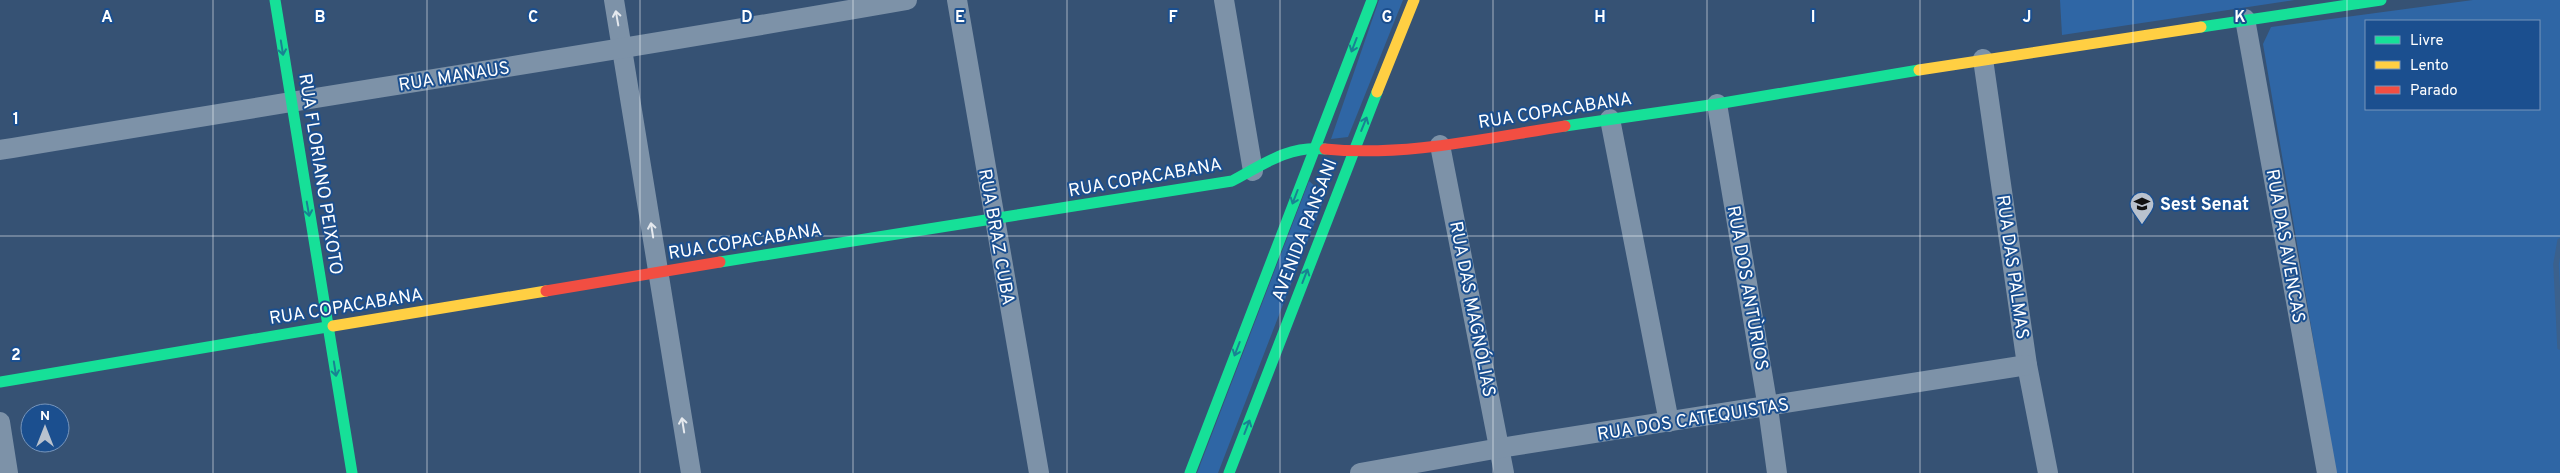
<svg xmlns="http://www.w3.org/2000/svg" width="2560" height="473" viewBox="0 0 2560 473" font-family="Overpass,sans-serif">
  <style>
    .green { fill: #2f66a5; fill-rule: evenodd }
    .lines { fill: none; stroke-linecap: round; stroke-linejoin: round }
    .stream { stroke: #3b618d; stroke-width: 5.5 }
    .street { stroke: #7d92a8; stroke-width: 20 }
    .fast { stroke: #16e098; stroke-width: 11 }
    .slow { stroke: #ffcf43; stroke-width: 11 }
    .jam { stroke: #f24e42; stroke-width: 11 }
    .oneway { stroke: #e5e9ee }
    .oneway2 { stroke: #198292 }
    .grid { fill: none; stroke: #fff; stroke-width: 1; stroke-opacity: 0.55 }
    .labels { text-anchor: middle; stroke-width: 4; stroke-linejoin: round; paint-order: stroke }
    .street-label { font-size: 18px; fill: #fff; stroke: #1b4f8f }
    .poi-label { font-size: 18px; font-weight: bold; fill: #fff; stroke: #1b4f8f; text-anchor: start }
    .grid-label { font-size: 16px; text-anchor: middle; font-weight: bold; fill: #fff; stroke: #1b4f8f; stroke-width: 4; stroke-linejoin: round; paint-order: stroke }
  </style>
  <rect width="100%" height="100%" fill="#365274"/>
  <g class="green">
    <path d="M1379,0H1403L1348,137L1331,139Z"/>
    <path d="M2060,0H2295L2062,35Z"/>
    <path d="M2473,0H2560V473H2336L2263,44L2271,27ZM2366,21H2539V109H2366Z"/>
    <path d="M1309,181L1316,187L1328,188L1218,473H1197Z"/>
  </g>
  <g class="lines">
    <path class="stream" d="M2560,241L2556,264L2560,347"/>
    <g class="street">
      <path d="M614,0L691,473"/>
      <path d="M957,0L1039,473"/>
      <path d="M1224,0L1253,171"/>
      <path d="M2245,19L2327,473"/>
      <path d="M1983,59L2027,365L2048,473"/>
      <path d="M1717,104L1768,408L1777,473"/>
      <path d="M1610,119L1669,422"/>
      <path d="M1440,145L1504,473"/>
      <path d="M0,150C302,99 605,53 907,0"/>
      <path d="M0,422L8,473"/>
      <path d="M1360,473L1500,448L2027,365"/>
    </g>
    <g class="fast">
      <path d="M275,0L352,473"/>
      <path d="M2201,27L2381,0"/>
      <path d="M1565,126L1717,104L1919,70"/>
      <path d="M720,262L1232,181C1262,165 1289,145 1325,149"/>
      <path d="M0,382L333,326"/>
      <path d="M1190,473L1372,0"/>
      <path d="M1229,473L1377,92"/>
    </g>
    <g class="slow">
      <path d="M1919,70L2201,27"/>
      <path d="M1377,92L1414,0"/>
      <path d="M333,326L546,291"/>
    </g>
    <g class="jam">
      <path d="M1325,149C1404,157 1487,138 1565,126"/>
      <path d="M546,291L720,262"/>
    </g>
  </g>
  <defs><path id="oneway-shaft" d="M-6 0H5M1.5-3L5.5 0L1.5 3" fill="none" stroke-width="1.6" stroke-linecap="round" stroke-linejoin="round" transform="scale(1.25)"/></defs>
  <g class="oneway">
    <use href="#oneway-shaft" transform="translate(617 18) rotate(-100)"/>
    <use href="#oneway-shaft" transform="translate(652 230) rotate(-99)"/>
    <use href="#oneway-shaft" transform="translate(683 425) rotate(-99)"/>
  </g>
  <g class="oneway2">
    <use href="#oneway-shaft" transform="translate(1354 45) rotate(111)"/>
    <use href="#oneway-shaft" transform="translate(282 48) rotate(81)"/>
    <use href="#oneway-shaft" transform="translate(1364 124) rotate(-68)"/>
    <use href="#oneway-shaft" transform="translate(1295 197) rotate(111)"/>
    <use href="#oneway-shaft" transform="translate(308 209) rotate(80)"/>
    <use href="#oneway-shaft" transform="translate(1305 276) rotate(-69)"/>
    <use href="#oneway-shaft" transform="translate(1237 349) rotate(111)"/>
    <use href="#oneway-shaft" transform="translate(335 369) rotate(81)"/>
    <use href="#oneway-shaft" transform="translate(1247 427) rotate(-69)"/>
  </g>
  <path class="grid" d="M213,0V473M427,0V473M640,0V473M853,0V473M1067,0V473M1280,0V473M1493,0V473M1707,0V473M1920,0V473M2133,0V473M2347,0V473M0,236H2560"/>
  <defs>
    <symbol id="university-pin" viewBox="-11 -11 22 30"><path d="M0 17L-7.5 6A9.5 9.5 0 1 1 7.5 6Z" fill="#b9c2ce" stroke="#1b4f8f"/><path d="M0-5L7-2L0 1L-7-2ZM-4 1L0 2.5L4 1V4Q0 6-4 4Z" fill="#111"/></symbol>
  </defs>
  <g fill-rule="evenodd">
    <use href="#university-pin" x="2128" y="190" width="28" height="38"/>
  </g>
  <g class="labels">
    <g class="street-label">
      <text transform="translate(454 76) rotate(-9)" y="6">RUA MANAUS</text>
      <text transform="translate(1555 110) rotate(-9)" y="6">RUA COPACABANA</text>
      <text transform="translate(321 174) rotate(81)" y="6">RUA FLORIANO PEIXOTO</text>
      <text transform="translate(1145 177) rotate(-10)" y="6">RUA COPACABANA</text>
      <text transform="translate(1304 230) rotate(-69)" y="6">AVENIDA PANSANI</text>
      <text transform="translate(997 237) rotate(80)" y="6">RUA BRAZ CUBA</text>
      <text transform="translate(745 241) rotate(-9)" y="6">RUA COPACABANA</text>
      <text transform="translate(2286 246) rotate(80)" y="6">RUA DAS AVENCAS</text>
      <text transform="translate(2013 267) rotate(82)" y="6">RUA DAS PALMAS</text>
      <text transform="translate(1748 288) rotate(80)" y="6">RUA DOS ANTÙRIOS</text>
      <text transform="translate(346 306) rotate(-9)" y="6">RUA COPACABANA</text>
      <text transform="translate(1473 309) rotate(79)" y="6">RUA DAS MAGNÓLIAS</text>
      <text transform="translate(1693 419) rotate(-9)" y="6">RUA DOS CATEQUISTAS</text>
    </g>
    <g class="poi-label">
      <text x="2160" y="210">Sest Senat</text>
    </g>
  </g>
  <g class="grid-label">
    <text x="107" y="22">A</text>
    <text x="320" y="22">B</text>
    <text x="533" y="22">C</text>
    <text x="747" y="22">D</text>
    <text x="960" y="22">E</text>
    <text x="1173" y="22">F</text>
    <text x="1387" y="22">G</text>
    <text x="1600" y="22">H</text>
    <text x="1813" y="22">I</text>
    <text x="2027" y="22">J</text>
    <text x="2240" y="22">K</text>
    <text x="16" y="124">1</text>
    <text x="16" y="360">2</text>
  </g>
  <rect x="2365" y="20" width="175" height="90" fill="#1b4f8f" stroke="#7695bc"/>
  <rect x="2375" y="36" width="25" height="8" fill="#16e098" stroke="#7695bc"/>
  <text x="2410" y="45" font-size="15" fill="#ffffff">Livre</text>
  <rect x="2375" y="61" width="25" height="8" fill="#ffcf43" stroke="#7695bc"/>
  <text x="2410" y="70" font-size="15" fill="#ffffff">Lento</text>
  <rect x="2375" y="86" width="25" height="8" fill="#f24e42" stroke="#7695bc"/>
  <text x="2410" y="95" font-size="15" fill="#ffffff">Parado</text>
  <g transform="translate(45 428)"><circle r="24" fill="#1b4f8f" stroke="#7695bc"/>
  <path d="M0-4L9 19L0 12L-9 19Z" fill="#b9c2ce"/>
  <text y="-8" font-size="14" font-weight="bold" text-anchor="middle" fill="#ffffff">N</text>
  </g>
</svg>
